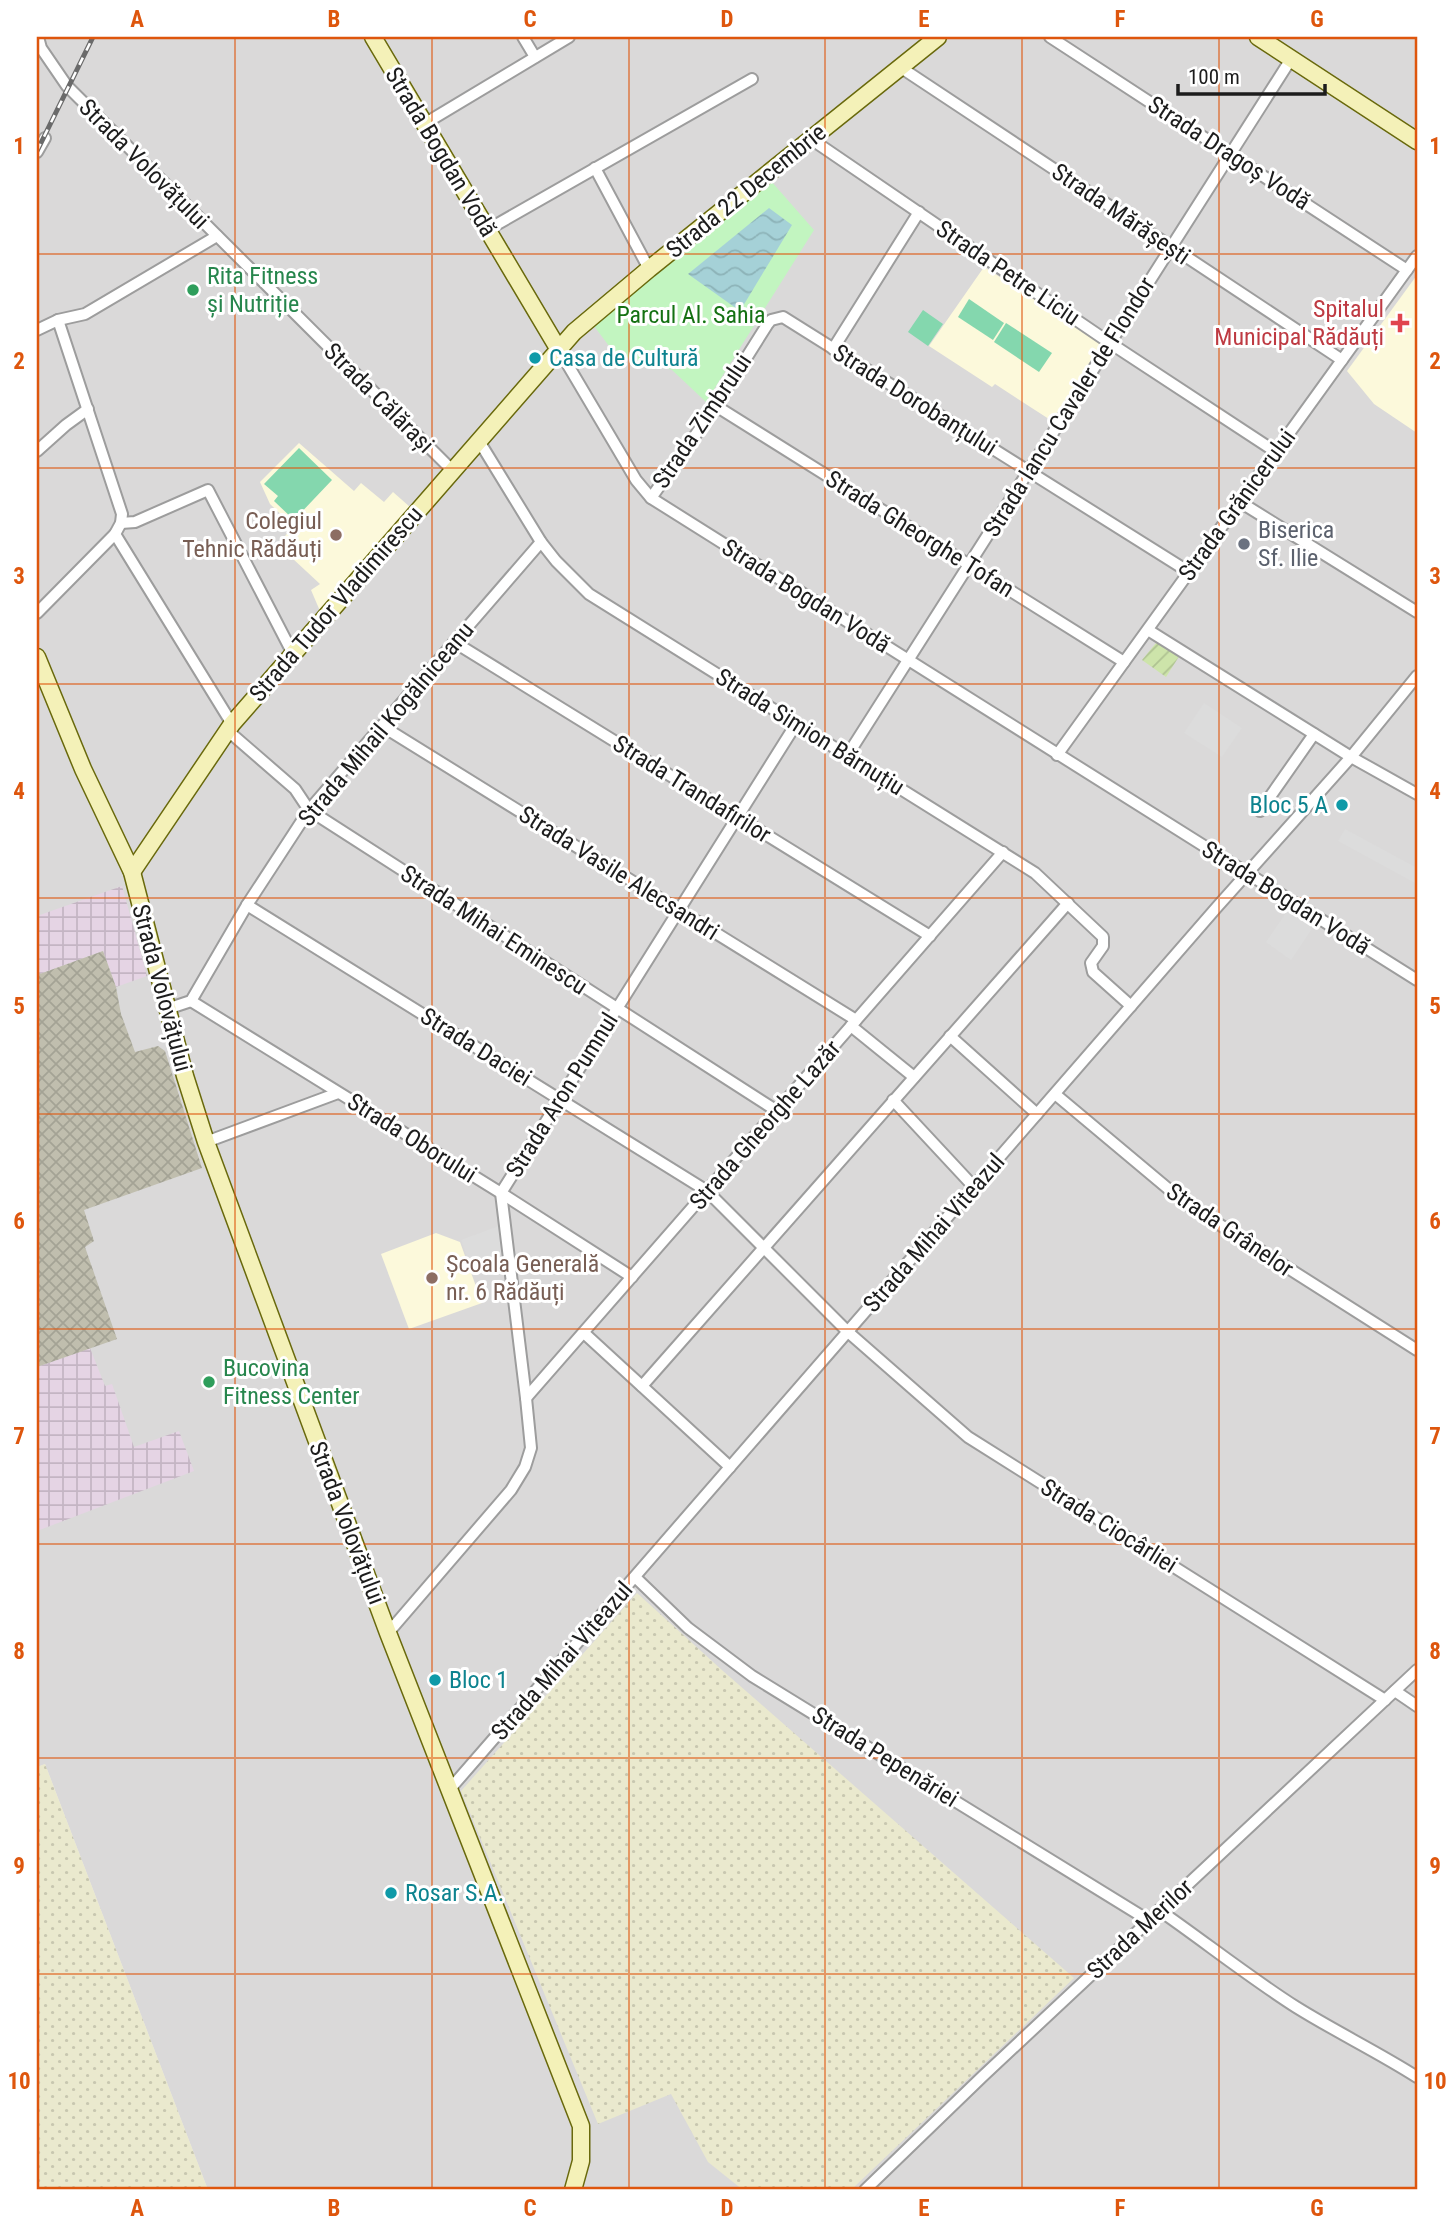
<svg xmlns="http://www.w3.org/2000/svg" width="1454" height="2227" viewBox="0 0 1454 2227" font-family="'Roboto Condensed',sans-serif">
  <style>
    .residential { fill: #dad9d9 }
    .industrial { fill: url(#industrial-grid) }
    .education { fill: #fcf9db }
    .construction { fill: url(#construction-cross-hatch) }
    .farmland { fill: url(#farmland-dots) }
    .park { fill: #c2f5c0 }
    .garden { fill: url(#garden-furrows) }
    .pitch { fill: #84d7ae }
    .parking { fill: #dcdcdc }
    .water { fill: url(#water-waves) }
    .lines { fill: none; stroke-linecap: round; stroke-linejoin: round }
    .street-casing { stroke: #9d9d9d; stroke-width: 14 }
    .secondary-casing { stroke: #69690c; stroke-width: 19 }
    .street { stroke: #fff; stroke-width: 10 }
    .secondary { stroke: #f4f1b8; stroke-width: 16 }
    .rail-casing { stroke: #6a6a6a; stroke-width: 5 }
    .rail { stroke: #fff; stroke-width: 2.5; stroke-dasharray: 8; stroke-linecap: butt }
    .grid { fill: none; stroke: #de560d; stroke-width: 2; stroke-opacity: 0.55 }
    .leisure-dot { fill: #2e9e5b; stroke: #fff; stroke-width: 2.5 }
    .health-dot { fill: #e0444e; stroke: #fff; stroke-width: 2.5 }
    .culture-dot { fill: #0f9aa8; stroke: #fff; stroke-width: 2.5 }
    .education-dot { fill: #8d6e63; stroke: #fff; stroke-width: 2.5 }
    .worship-dot { fill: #6b7280; stroke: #fff; stroke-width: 2.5 }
    .labels { text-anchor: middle; stroke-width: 6; stroke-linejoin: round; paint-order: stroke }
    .street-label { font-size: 24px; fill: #1c1c1c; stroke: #fff }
    .leisure-label { font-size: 24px; fill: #27864d; stroke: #fff; text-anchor: start }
    .health-label { font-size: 24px; fill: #be3a42; stroke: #fff; text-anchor: end }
    .park-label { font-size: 24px; fill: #157113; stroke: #fff }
    .culture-label { font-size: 24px; fill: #0d838f; stroke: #fff; text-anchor: start }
    .education-label { font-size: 24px; fill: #785e54; stroke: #fff; text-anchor: end }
    .worship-label { font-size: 24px; fill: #5b616d; stroke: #fff; text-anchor: start }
    .neatline { fill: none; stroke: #de560d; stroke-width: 2.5 }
    .grid-label { font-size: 23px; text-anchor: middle; font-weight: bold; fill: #de560d }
  </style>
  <defs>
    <pattern id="industrial-grid" width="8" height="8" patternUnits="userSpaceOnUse" patternTransform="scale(1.75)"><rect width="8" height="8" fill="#e5d4e4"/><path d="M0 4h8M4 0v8" fill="none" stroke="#c4b5c3"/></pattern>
    <pattern id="construction-cross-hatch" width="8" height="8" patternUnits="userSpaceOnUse" patternTransform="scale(1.75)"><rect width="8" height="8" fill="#c0beae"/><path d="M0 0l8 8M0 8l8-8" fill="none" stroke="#a4a395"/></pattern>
    <pattern id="farmland-dots" width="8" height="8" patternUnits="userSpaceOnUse" patternTransform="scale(1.75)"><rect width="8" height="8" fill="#eae9ce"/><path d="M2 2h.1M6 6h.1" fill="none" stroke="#c8c7b0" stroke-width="1.8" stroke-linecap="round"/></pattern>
    <pattern id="garden-furrows" width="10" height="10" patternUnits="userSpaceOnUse" patternTransform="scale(1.75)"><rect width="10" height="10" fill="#cde4aa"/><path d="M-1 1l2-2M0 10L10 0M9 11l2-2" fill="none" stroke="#afc392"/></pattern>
    <pattern id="water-waves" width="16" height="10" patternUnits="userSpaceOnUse" patternTransform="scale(1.75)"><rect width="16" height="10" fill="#a5d1d7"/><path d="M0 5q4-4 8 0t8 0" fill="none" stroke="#8db3b8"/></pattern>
  </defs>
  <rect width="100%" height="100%" fill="#ece8e2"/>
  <path class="residential" d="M37,37H1417V2190H208L45,1764L37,1767Z"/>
  <g class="industrial">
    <path d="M122,886L147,976L116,987L103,951L37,975V916Z"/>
    <path d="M90,1348L105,1386L112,1384L134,1447L179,1431L194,1471L37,1531V1367Z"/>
  </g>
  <g class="education">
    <path d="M984,267L1103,342L1052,421L995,384L992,387L929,346Z"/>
    <path d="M1417,275V433L1374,404L1347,371Z"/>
    <path d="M299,443L354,491L361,483L384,502L393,492L410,507L320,611L311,590L320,584L278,545L293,526L270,504L260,482Z"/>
    <path d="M436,1233L460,1242L482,1303L409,1329L381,1254Z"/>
  </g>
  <path class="construction" d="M103,951L116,987L121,1014L135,1052L158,1046L165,1051L202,1168L84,1210L94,1241L85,1247L117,1339L37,1367V975Z"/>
  <g class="farmland">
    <path d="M637,1593L723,1671L1074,1978L851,2190H743L708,2162L671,2094L598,2124L461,1791Z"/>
    <path d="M45,1764L208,2190H37V1767Z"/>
  </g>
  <path class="park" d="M771,181L814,230L706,402L672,370L615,354L591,322Z"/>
  <path class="garden" d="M1156,643H1163L1180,655L1166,677L1142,660Z"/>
  <g class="pitch">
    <path d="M969,299L1004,323L993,340L958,317Z"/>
    <path d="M923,310L943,324L928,346L908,332Z"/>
    <path d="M1006,323L1052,353L1039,372L994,342Z"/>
    <path d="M299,448L332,480L294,520L274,501L278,496L264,484Z"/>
  </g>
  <g class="parking">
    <path d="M1204,703L1242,728L1222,757L1184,733Z"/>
    <path d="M1345,829L1417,868V878L1415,883L1338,841Z"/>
    <path d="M1288,910L1313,927L1291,960L1266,942Z"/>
    <path d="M499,1226L504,1253L470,1266L461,1240Z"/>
  </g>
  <path class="water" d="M769,208L792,225L740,311L688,274Z"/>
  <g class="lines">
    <defs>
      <g id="street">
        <path d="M38,37L41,48L67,86L453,471"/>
        <path d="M523,37L535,57"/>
        <path d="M1050,37L1407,270"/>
        <path d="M900,67L1342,360"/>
        <path d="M424,124L569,37"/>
        <path d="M811,139L1110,343L1276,452"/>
        <path d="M37,152L45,138"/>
        <path d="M595,168L649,269"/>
        <path d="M487,230L752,79"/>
        <path d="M37,330L58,320L85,314L217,236"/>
        <path d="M833,349L919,212"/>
        <path d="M559,350L636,480L651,498L1417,980"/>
        <path d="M716,406L1124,662"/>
        <path d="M479,441L541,542L556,561L589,594L1035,873L1103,937V946L1091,963L1093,972L1131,1006"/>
        <path d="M37,451L66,425L88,409"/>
        <path d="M651,498L716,406L767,325L771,320L783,317L1189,572"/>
        <path d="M1240,502L1417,612"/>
        <path d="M121,523L135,522L208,490L293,654"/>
        <path d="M115,534L232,724"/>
        <path d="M37,613L115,534L121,523L122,514L58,320"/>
        <path d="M1148,630L1351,757L1417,794"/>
        <path d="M454,642L930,936"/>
        <path d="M382,726L856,1020"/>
        <path d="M227,730L295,789L309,810L777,1111"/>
        <path d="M1057,755L1417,256"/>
        <path d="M847,756L1291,59"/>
        <path d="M1260,811L1314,734"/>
        <path d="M247,905L707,1191L848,1332L968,1437L1385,1700"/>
        <path d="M191,1001L501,1193L632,1277"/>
        <path d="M167,1009L191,1001L247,905L309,810L541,542"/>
        <path d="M851,1026L914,1077"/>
        <path d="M950,1036L1037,1114"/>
        <path d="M1055,1094L1184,1202L1417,1350"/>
        <path d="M893,1100L974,1187"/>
        <path d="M206,1142L338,1093"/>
        <path d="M584,1333L730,1467"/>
        <path d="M642,1386L1068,903"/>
        <path d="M526,1398L1003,852"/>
        <path d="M635,1577L688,1628L752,1676L1148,1920"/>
        <path d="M388,1633L511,1490L525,1467L531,1448L526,1398L501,1193L796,724"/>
        <path d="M1395,1691L1417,1706"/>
        <path d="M450,1789L1217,907L1351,757L1417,676"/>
        <path d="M1159,1910C1205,1942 1249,1977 1296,2007C1336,2032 1378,2052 1417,2077"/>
        <path d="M865,2190L983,2076L1417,1670"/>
      </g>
      <g id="secondary">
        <path d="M373,37L559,350"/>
        <path d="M1258,37L1417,141"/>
        <path d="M37,657L83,769L132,872L185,1076L206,1142L388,1633L581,2126V2161L573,2190"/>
        <path d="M132,872L232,724L574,332L649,269L938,37"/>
      </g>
    </defs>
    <use href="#street" class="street-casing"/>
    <use href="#secondary" class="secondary-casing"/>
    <use href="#street" class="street"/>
    <use href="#secondary" class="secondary"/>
    <defs>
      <path id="rail" d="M37,151L93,37"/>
    </defs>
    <use href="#rail" class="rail-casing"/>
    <use href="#rail" class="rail"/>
  </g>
  <path class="grid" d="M235,37V2190M432,37V2190M629,37V2190M825,37V2190M1022,37V2190M1219,37V2190M37,254H1417M37,468H1417M37,684H1417M37,898H1417M37,1114H1417M37,1329H1417M37,1544H1417M37,1758H1417M37,1974H1417"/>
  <g class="leisure-dot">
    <circle cx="193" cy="290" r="7"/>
    <circle cx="209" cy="1382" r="7"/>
  </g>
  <path class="health-dot" d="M1396.5 312.5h7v7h7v7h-7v7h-7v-7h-7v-7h7z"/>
  <g class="culture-dot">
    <circle cx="535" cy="358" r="7"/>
    <circle cx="1342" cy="805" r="7"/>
    <circle cx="435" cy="1680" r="7"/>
    <circle cx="391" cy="1893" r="7"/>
  </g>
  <g class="education-dot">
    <circle cx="336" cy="535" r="7"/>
    <circle cx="432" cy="1278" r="7"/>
  </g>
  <circle class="worship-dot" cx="1244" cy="544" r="7"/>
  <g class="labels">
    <g class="street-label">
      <text transform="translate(441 152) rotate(59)" y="8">Strada Bogdan Vodă</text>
      <text transform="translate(1229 153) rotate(33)" y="8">Strada Dragoș Vodă</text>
      <text transform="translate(144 164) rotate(45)" y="8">Strada Volovățului</text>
      <text transform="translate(746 191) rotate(-39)" y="8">Strada 22 Decembrie</text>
      <text transform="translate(1121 214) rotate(34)" y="8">Strada Mărășești</text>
      <text transform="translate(1008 273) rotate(34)" y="8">Strada Petre Liciu</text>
      <text transform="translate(379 398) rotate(45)" y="8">Strada Călărași</text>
      <text transform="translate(915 400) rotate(32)" y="8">Strada Dorobanțului</text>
      <text transform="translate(1069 407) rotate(-58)" y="8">Strada Iancu Cavaler de Flondor</text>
      <text transform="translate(702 421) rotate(-56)" y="8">Strada Zimbrului</text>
      <text transform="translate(1237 505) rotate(-54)" y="8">Strada Grănicerului</text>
      <text transform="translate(920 534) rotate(32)" y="8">Strada Gheorghe Tofan</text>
      <text transform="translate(806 596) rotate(32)" y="8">Strada Bogdan Vodă</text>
      <text transform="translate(336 604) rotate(-49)" y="8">Strada Tudor Vladimirescu</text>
      <text transform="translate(386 724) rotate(-50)" y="8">Strada Mihail Kogălniceanu</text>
      <text transform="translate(810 732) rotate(32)" y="8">Strada Simion Bărnuțiu</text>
      <text transform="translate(692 789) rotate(32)" y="8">Strada Trandafirilor</text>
      <text transform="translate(619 873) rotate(32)" y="8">Strada Vasile Alecsandri</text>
      <text transform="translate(1286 898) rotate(32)" y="8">Strada Bogdan Vodă</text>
      <text transform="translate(494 930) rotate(33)" y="8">Strada Mihai Eminescu</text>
      <text transform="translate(162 988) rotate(75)" y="8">Strada Volovățului</text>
      <text transform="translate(476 1047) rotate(32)" y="8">Strada Daciei</text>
      <text transform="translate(562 1095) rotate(-58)" y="8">Strada Aron Pumnul</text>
      <text transform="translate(765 1125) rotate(-49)" y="8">Strada Gheorghe Lazăr</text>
      <text transform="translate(412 1138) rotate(32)" y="8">Strada Oborului</text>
      <text transform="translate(1230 1230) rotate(34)" y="8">Strada Grânelor</text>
      <text transform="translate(934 1233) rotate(-49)" y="8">Strada Mihai Viteazul</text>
      <text transform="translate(347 1523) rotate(69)" y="8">Strada Volovățului</text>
      <text transform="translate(1109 1526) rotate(32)" y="8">Strada Ciocârliei</text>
      <text transform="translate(562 1661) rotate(-49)" y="8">Strada Mihai Viteazul</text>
      <text transform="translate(885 1757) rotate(32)" y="8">Strada Pepenăriei</text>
      <text transform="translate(1140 1929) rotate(-43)" y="8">Strada Merilor</text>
    </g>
    <g class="leisure-label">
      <text x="207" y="284">Rita Fitness<tspan x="207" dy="28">și Nutriție</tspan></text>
      <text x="223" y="1376">Bucovina<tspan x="223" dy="28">Fitness Center</tspan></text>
    </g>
    <g class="health-label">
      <text x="1384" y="317">Spitalul<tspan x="1384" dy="28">Municipal Rădăuți</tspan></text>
    </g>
    <g class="park-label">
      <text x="691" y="323">Parcul Al. Sahia</text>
    </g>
    <g class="culture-label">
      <text x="549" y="366">Casa de Cultură</text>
      <text x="1328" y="813" text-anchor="end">Bloc 5 A</text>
      <text x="449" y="1688">Bloc 1</text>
      <text x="405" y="1901">Rosar S.A.</text>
    </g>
    <g class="education-label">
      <text x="322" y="529">Colegiul<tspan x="322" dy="28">Tehnic Rădăuți</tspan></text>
      <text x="446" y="1272" text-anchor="start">Școala Generală<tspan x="446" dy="28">nr. 6 Rădăuți</tspan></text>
    </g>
    <g class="worship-label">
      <text x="1258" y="538">Biserica<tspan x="1258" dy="28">Sf. Ilie</tspan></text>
    </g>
  </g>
  <rect width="1454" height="2227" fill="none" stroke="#ffffff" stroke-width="77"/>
  <path d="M1178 84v10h147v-10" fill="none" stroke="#1c1c1c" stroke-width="3.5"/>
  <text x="1188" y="84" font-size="21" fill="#1c1c1c" stroke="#ffffff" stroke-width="5" paint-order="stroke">100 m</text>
  <rect x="38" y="38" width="1378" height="2150" class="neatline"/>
  <g class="grid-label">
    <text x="137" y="27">A</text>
    <text x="334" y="27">B</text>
    <text x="530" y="27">C</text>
    <text x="727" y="27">D</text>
    <text x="924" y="27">E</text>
    <text x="1120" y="27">F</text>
    <text x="1317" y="27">G</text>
    <text x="19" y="154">1</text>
    <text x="1435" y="154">1</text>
    <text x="19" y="369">2</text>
    <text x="1435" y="369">2</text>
    <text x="19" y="584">3</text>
    <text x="1435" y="584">3</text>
    <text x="19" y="799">4</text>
    <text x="1435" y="799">4</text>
    <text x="19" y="1014">5</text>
    <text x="1435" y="1014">5</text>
    <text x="19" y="1229">6</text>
    <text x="1435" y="1229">6</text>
    <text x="19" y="1444">7</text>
    <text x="1435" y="1444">7</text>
    <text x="19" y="1659">8</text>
    <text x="1435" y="1659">8</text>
    <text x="19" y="1874">9</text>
    <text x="1435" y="1874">9</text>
    <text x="19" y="2089">10</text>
    <text x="1435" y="2089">10</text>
    <text x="137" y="2216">A</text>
    <text x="334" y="2216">B</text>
    <text x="530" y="2216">C</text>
    <text x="727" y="2216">D</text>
    <text x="924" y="2216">E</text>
    <text x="1120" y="2216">F</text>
    <text x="1317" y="2216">G</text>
  </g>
</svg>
